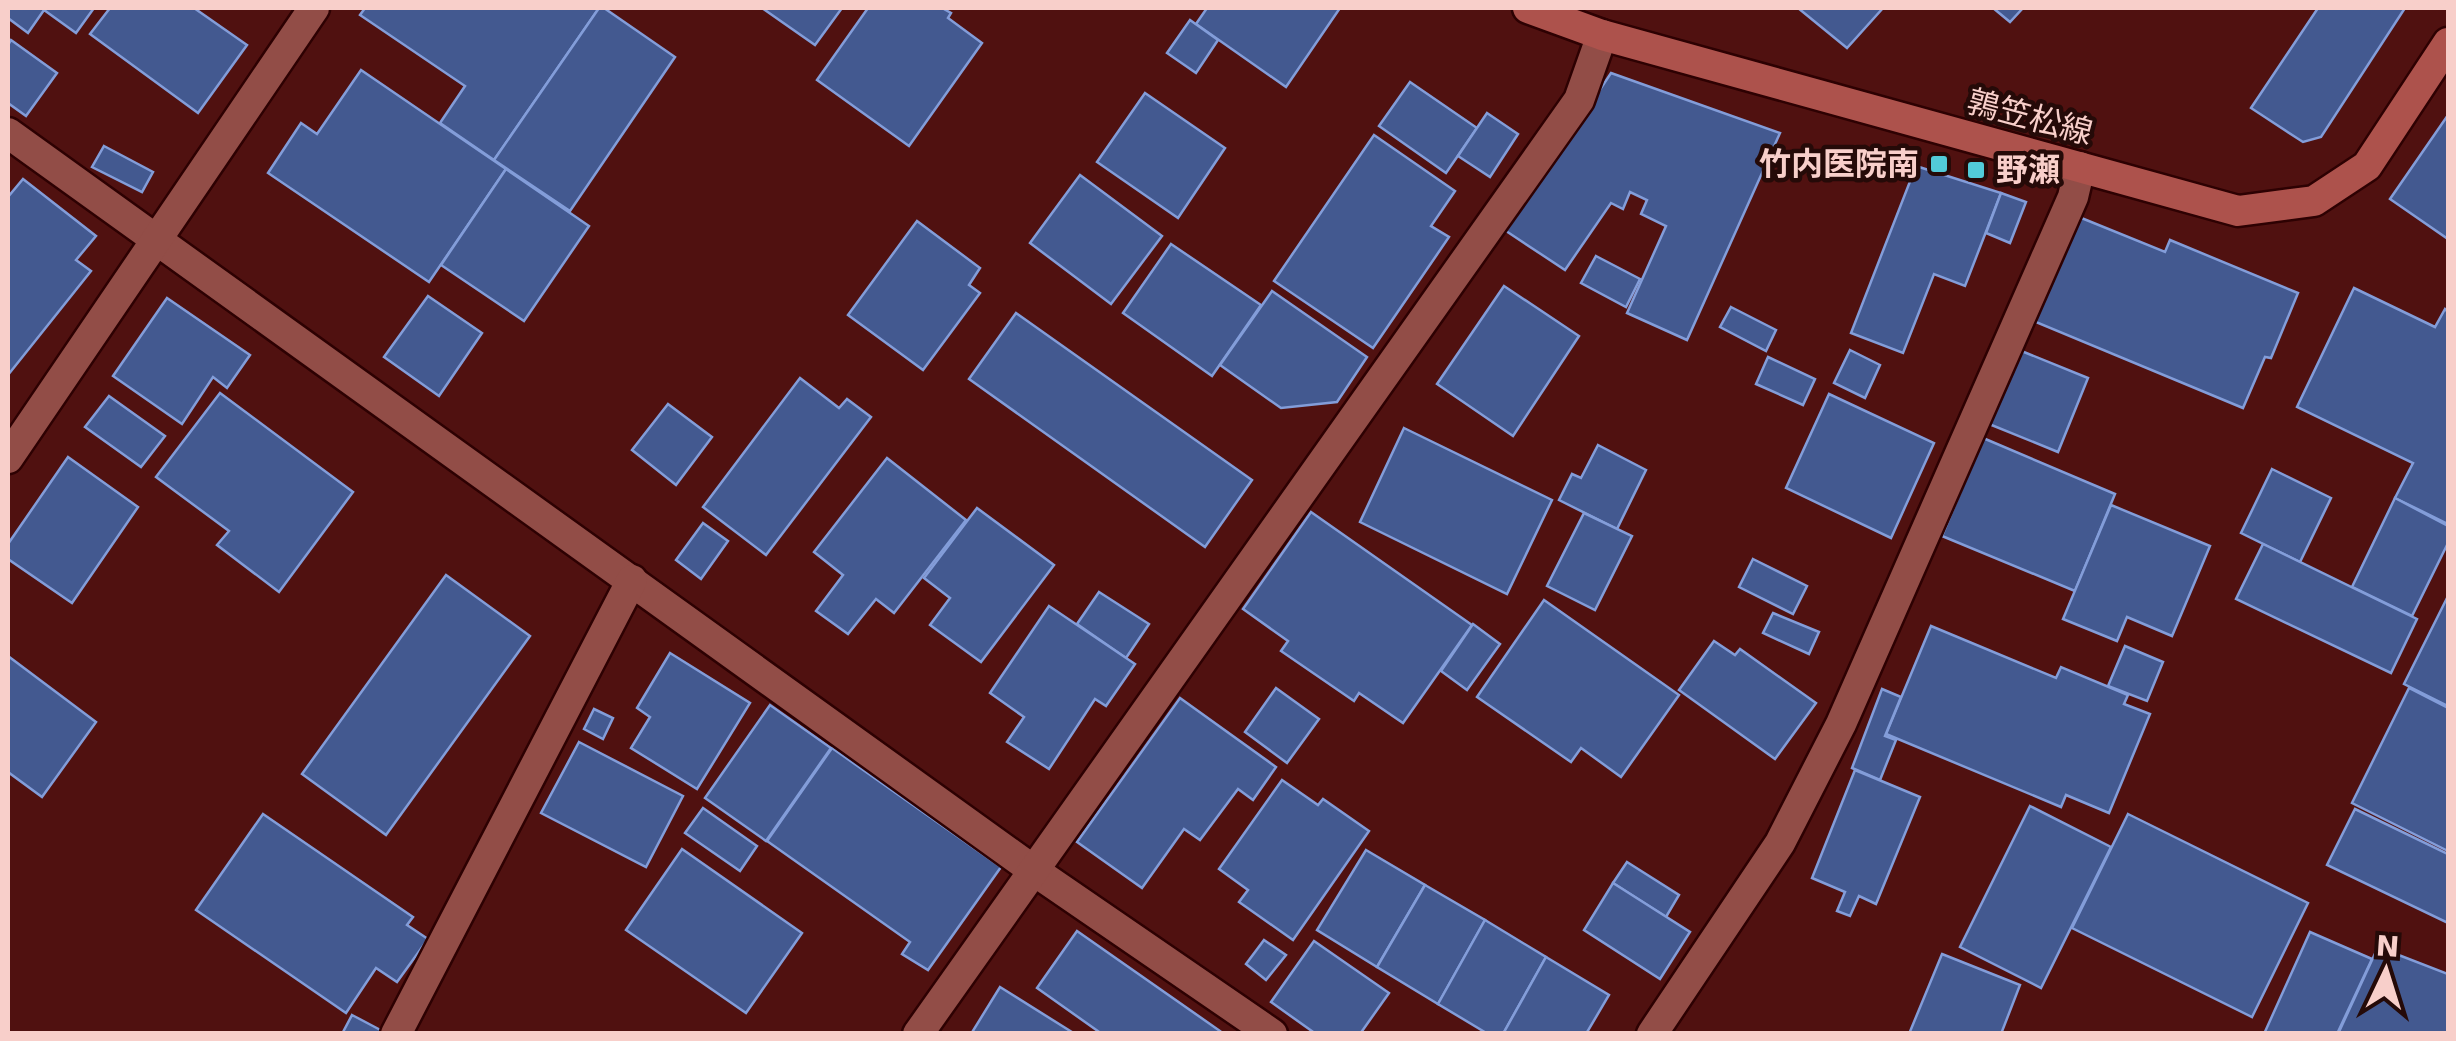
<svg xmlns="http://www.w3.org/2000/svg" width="2456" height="1041" viewBox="0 0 2456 1041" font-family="'DejaVu Sans','Noto Sans JP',sans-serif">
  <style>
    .building { fill: #435990; stroke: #839dd9; stroke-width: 2.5 }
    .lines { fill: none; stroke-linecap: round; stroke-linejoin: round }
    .street-casing { stroke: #2d0102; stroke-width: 35 }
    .secondary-casing { stroke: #2d0102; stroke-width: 35 }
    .street { stroke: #924d47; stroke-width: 30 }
    .secondary { stroke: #ad524c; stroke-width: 30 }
    .poi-dot { fill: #52cbd9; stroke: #250a08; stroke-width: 4 }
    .labels { text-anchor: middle; stroke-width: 9; stroke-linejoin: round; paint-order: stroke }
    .street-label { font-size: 32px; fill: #f8cfca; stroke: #250a08 }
    .poi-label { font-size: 32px; font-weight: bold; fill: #f8cfca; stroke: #250a08; text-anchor: end }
  </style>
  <rect width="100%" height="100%" fill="#501110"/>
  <g class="building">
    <path d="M8,8H94L76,33L44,10L28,33L8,18Z"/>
    <path d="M110,8H194L247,45L198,113L90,34Z"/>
    <path d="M365,8H599L494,160L440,123L465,86L360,15Z"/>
    <path d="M599,8H604L675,57L570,211L494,160Z"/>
    <path d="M762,8H842L815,45Z"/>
    <path d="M868,8H942L951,13L948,18L982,43L909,146L817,80Z"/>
    <path d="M1207,8H1340L1286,87L1196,24Z"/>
    <path d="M1798,8H1883L1847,48Z"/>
    <path d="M1993,8H2023L2010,22Z"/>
    <path d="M2318,8H2405L2321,137L2303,142L2251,108Z"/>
    <path d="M1190,20L1218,40L1196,73L1167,53Z"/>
    <path d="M11,40L57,73L26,116L8,103V45Z"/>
    <path d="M361,70L506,169L429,282L268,173L301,123L317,134Z"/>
    <path d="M1611,73L1780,133L1687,340L1627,313L1666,226L1641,214L1647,200L1630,192L1623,209L1611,203L1565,270L1506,231Z"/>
    <path d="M1410,82L1477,128L1446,173L1379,126Z"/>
    <path d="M1145,93L1225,148L1178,218L1097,162Z"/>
    <path d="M1487,113L1518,134L1490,177L1458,156Z"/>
    <path d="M2448,115V239L2390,199Z"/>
    <path d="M1374,135L1455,191L1431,226L1449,237L1373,348L1274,281Z"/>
    <path d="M104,146L153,172L142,192L92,167Z"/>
    <path d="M1916,166L2001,193L1965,286L1934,274L1903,353L1851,333Z"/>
    <path d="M506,169L589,226L524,321L441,265Z"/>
    <path d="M1080,175L1162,236L1111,304L1030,243Z"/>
    <path d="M23,179L96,236L76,260L91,271L8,375V197Z"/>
    <path d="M2001,193L2026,202L2010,243L1986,233Z"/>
    <path d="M2074,215L2165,252L2170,240L2298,293L2271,358L2265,357L2243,408L2031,320Z"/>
    <path d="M917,221L980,268L969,285L980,293L923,370L848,315Z"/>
    <path d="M1171,244L1261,305L1212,376L1123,313Z"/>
    <path d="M1596,256L1640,279L1626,307L1581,283Z"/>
    <path d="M1504,286L1579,336L1513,436L1437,384Z"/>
    <path d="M2354,288L2435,327L2445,309L2448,312V524L2395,498L2413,463L2297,407Z"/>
    <path d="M1272,291L1367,357L1337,402L1281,408L1220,365Z"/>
    <path d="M428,296L482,333L439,396L384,357Z"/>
    <path d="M167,298L250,355L227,388L213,377L182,424L113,376Z"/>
    <path d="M1731,307L1776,330L1766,351L1720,327Z"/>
    <path d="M1016,313L1252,480L1205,547L969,379Z"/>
    <path d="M1850,350L1880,365L1865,398L1834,383Z"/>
    <path d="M2019,350L2088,378L2058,452L1989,424Z"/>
    <path d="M1768,357L1815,379L1803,405L1756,384Z"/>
    <path d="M800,378L839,408L847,399L871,417L766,555L703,507Z"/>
    <path d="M220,393L353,492L279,592L217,545L229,531L156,477Z"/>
    <path d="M1829,394L1934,443L1891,538L1786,488Z"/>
    <path d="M109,396L165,436L141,467L85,427Z"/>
    <path d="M668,404L712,437L676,485L632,450Z"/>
    <path d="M1404,428L1552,500L1507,594L1360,522Z"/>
    <path d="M1983,438L2115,494L2075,591L1942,536Z"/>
    <path d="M1598,445L1646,470L1617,529L1559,500L1572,474L1581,478Z"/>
    <path d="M68,457L138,507L72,603L8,559V544Z"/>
    <path d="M887,458L966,520L894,613L876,599L848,634L816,611L843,575L814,552Z"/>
    <path d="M2272,469L2331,498L2300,562L2241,533Z"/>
    <path d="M2395,498L2448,526V543L2412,616L2352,587Z"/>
    <path d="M2111,505L2210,546L2172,636L2127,617L2117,641L2063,619Z"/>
    <path d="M977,508L1054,565L981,662L930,625L950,598L924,578Z"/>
    <path d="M1311,512L1472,625L1403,723L1359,693L1354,701L1281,651L1288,641L1243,609Z"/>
    <path d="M1584,513L1632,536L1595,610L1547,586Z"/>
    <path d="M703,523L728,541L701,579L676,560Z"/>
    <path d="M2263,544L2417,619L2391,673L2236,599Z"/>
    <path d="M1753,559L1807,586L1793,614L1739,587Z"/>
    <path d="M446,575L530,636L386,835L302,774Z"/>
    <path d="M1099,592L1149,624L1126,658L1077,624Z"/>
    <path d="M2448,596V706L2404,684Z"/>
    <path d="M1544,600L1679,695L1621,777L1581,748L1571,762L1477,697Z"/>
    <path d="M1049,606L1135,664L1106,706L1095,699L1049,769L1007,742L1024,717L990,693Z"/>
    <path d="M1773,613L1819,632L1809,654L1763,633Z"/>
    <path d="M1473,624L1500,644L1467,690L1441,671Z"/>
    <path d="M1931,626L2056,678L2061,667L2128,695L2124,704L2150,714L2109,813L2066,795L2061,807L1886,734Z"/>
    <path d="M1714,641L1735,655L1740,649L1816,703L1775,759L1679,690Z"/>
    <path d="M2125,646L2163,662L2147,701L2108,686Z"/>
    <path d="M670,653L750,703L697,789L631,748L650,717L637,708Z"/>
    <path d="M8,656L96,722L42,797L8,772Z"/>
    <path d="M1276,688L1319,719L1287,763L1245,732Z"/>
    <path d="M2409,688L2448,708V851L2352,803Z"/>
    <path d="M1882,689L1901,697L1885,736L1896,740L1880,780L1852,768Z"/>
    <path d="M1180,698L1276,767L1253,800L1238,789L1200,840L1184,829L1142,888L1077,842Z"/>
    <path d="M770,705L831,748L766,841L705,798Z"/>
    <path d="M594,709L613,718L603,739L584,729Z"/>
    <path d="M579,742L683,796L646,867L541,813Z"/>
    <path d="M832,748L1001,867L928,970L902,954L910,942L767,841Z"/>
    <path d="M1855,770L1920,797L1876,904L1859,896L1850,916L1837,911L1845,892L1812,878Z"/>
    <path d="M1282,780L1318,805L1323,799L1369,831L1293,940L1239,902L1248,890L1219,869Z"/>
    <path d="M2030,806L2111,847L2041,988L1960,947Z"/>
    <path d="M703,808L757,846L740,871L685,833Z"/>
    <path d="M2355,809L2448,854V923L2327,865Z"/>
    <path d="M263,814L413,917L407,925L428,939L397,982L376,968L346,1013L196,910Z"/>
    <path d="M2128,814L2308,903L2252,1017L2072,928Z"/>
    <path d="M682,849L802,933L746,1013L626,930Z"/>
    <path d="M1366,850L1425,885L1377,967L1317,930Z"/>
    <path d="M1627,862L1679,895L1666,917L1613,883Z"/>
    <path d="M1613,883L1690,932L1660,979L1584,930Z"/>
    <path d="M1425,885L1485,920L1438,1004L1377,967Z"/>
    <path d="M1485,920L1546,957L1503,1034H1488L1438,1004Z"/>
    <path d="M1077,931L1220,1031L1218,1034H1102L1037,988Z"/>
    <path d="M2310,932L2372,959L2337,1034H2264Z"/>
    <path d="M1264,940L1286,955L1266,980L1246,964Z"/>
    <path d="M1314,941L1389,993L1360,1034H1316L1271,1002Z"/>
    <path d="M2378,947L2448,974V1034H2338Z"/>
    <path d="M1942,954L2020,985L2001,1034H1909Z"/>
    <path d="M1546,957L1609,995L1586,1034H1503Z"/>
    <path d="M1000,987L1075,1034H971Z"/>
    <path d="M352,1015L388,1034H342Z"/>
  </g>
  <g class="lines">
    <defs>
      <g id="street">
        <path d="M8,133L1033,870L1272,1034"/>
        <path d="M8,458L314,8"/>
        <path d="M396,1034L632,580"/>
        <path d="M918,1034L1579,100L1602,35"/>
        <path d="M1652,1034L1780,843L1841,724L2073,197L2080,167"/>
      </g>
      <path id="secondary" d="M1528,8L1602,35L2238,211L2314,201L2367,166L2448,43"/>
    </defs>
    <use href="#street" class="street-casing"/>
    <use href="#secondary" class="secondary-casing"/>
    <use href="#street" class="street"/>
    <use href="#secondary" class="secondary"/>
  </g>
  <g class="poi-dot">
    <rect x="1929" y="154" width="20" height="20" rx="5"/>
    <rect x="1966" y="160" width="20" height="20" rx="5"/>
  </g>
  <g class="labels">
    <g class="street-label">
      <text transform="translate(2030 117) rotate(15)" y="11">鶉笠松線</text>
    </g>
    <g class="poi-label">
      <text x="1919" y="175">竹内医院南</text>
      <text x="1996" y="181" text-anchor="start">野瀬</text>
    </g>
  </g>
  <rect width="2456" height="1041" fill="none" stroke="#f8cfca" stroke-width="20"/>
  <g transform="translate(2386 971) rotate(4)" stroke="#250a08" stroke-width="8" paint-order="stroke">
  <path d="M0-8L18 38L0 25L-18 38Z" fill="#f8cfca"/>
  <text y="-15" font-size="28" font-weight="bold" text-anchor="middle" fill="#f8cfca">N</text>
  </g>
</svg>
